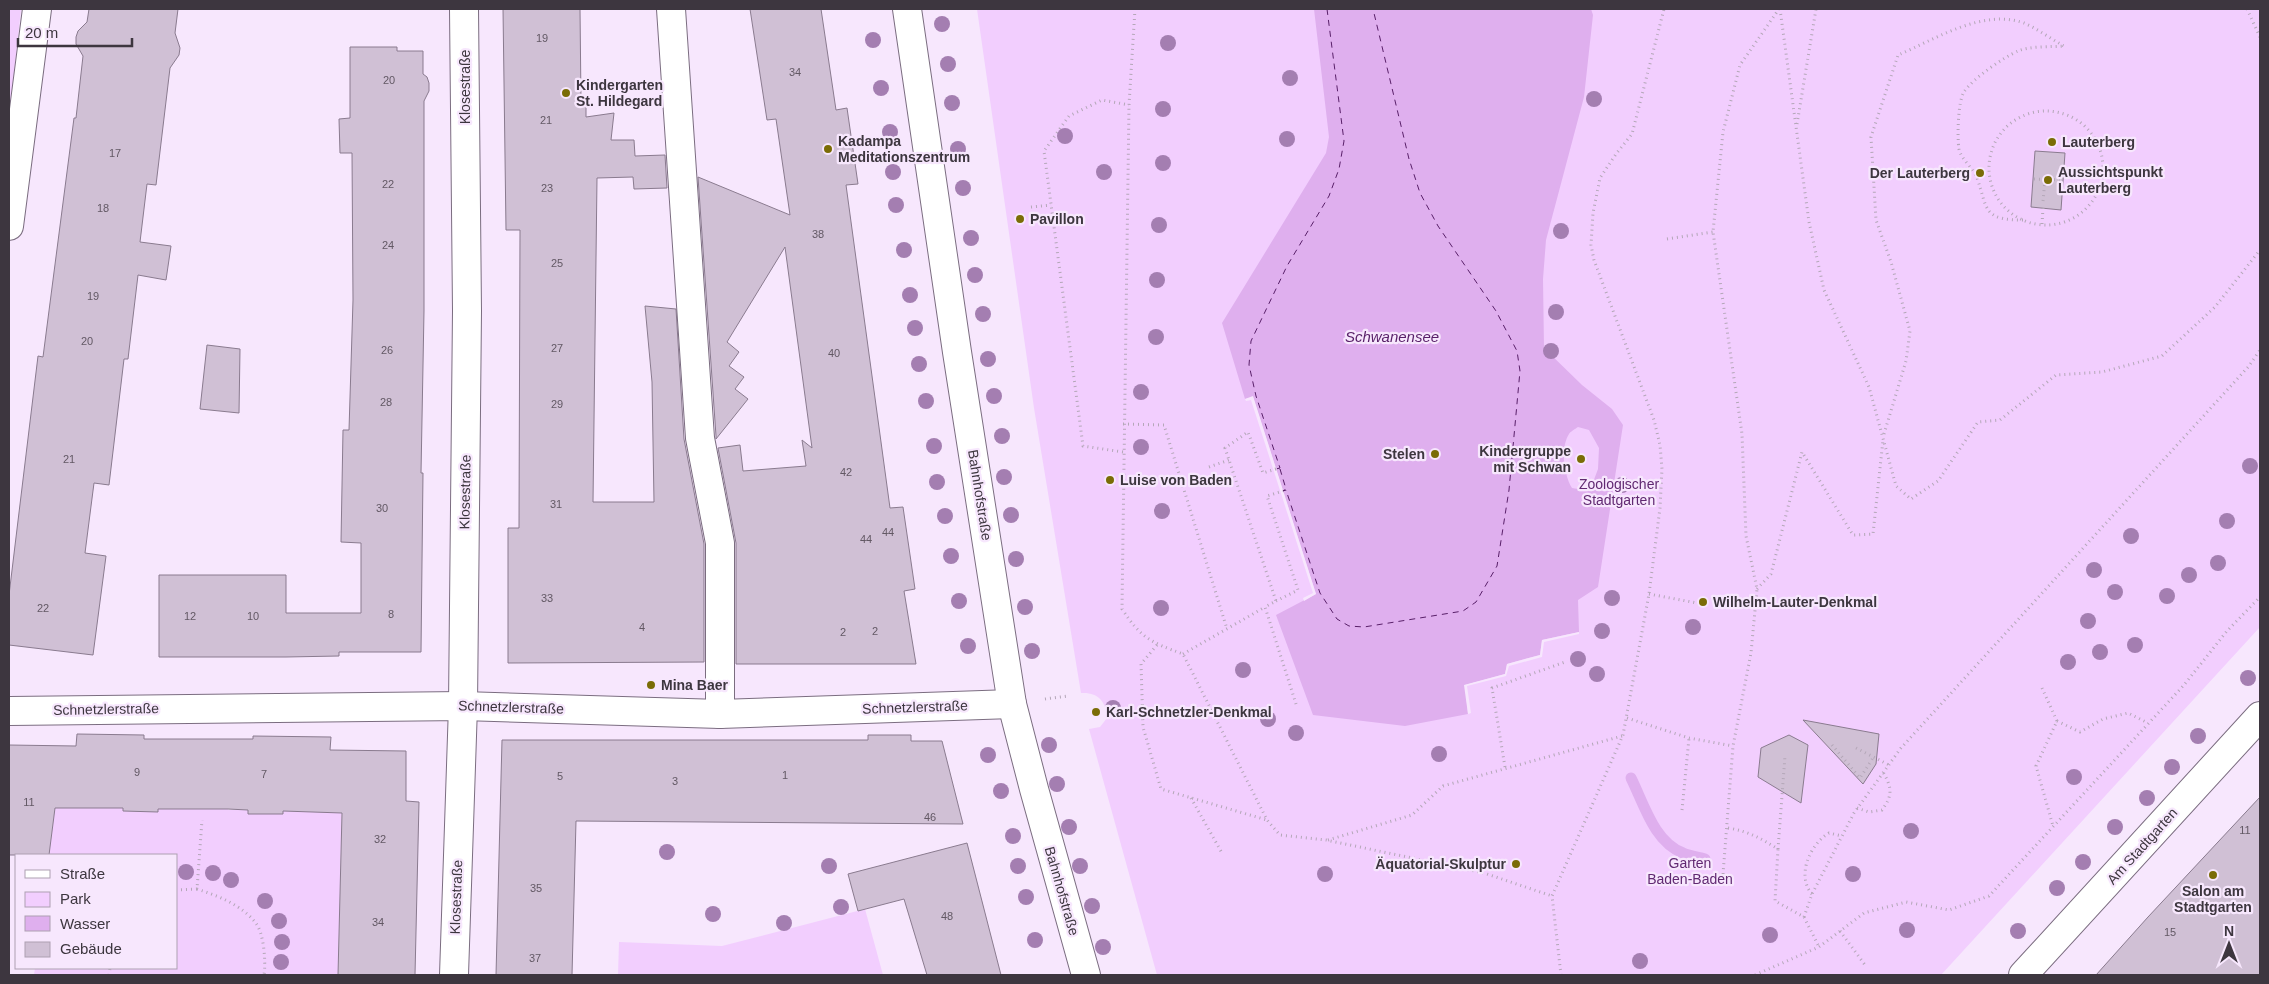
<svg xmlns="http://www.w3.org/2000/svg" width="2269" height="984" viewBox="0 0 2269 984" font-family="Arial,sans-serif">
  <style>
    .green { fill: #f2cefe }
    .water { fill: #dfafee; fill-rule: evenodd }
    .pier { fill: #f7e7fd }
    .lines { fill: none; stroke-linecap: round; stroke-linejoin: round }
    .stream { stroke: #dfafee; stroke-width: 11 }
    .ferry { stroke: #581f68; stroke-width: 1; stroke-dasharray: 6 5; stroke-linecap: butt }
    .building { fill: #d0c0d5; stroke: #8a7b8f }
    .minor-casing { stroke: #7b6d80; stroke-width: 30 }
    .path { stroke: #b4a7b8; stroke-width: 3; stroke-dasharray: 1 4; stroke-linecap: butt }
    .minor { stroke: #fff; stroke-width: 28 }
    .tree { fill: #a47eb1 }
    .poi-dot { fill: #7a6c06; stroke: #f7e7fd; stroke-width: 2 }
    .labels { text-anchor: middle; stroke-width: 4.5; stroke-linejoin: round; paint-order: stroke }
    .number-label { font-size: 11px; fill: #625864 }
    .poi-label { font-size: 14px; font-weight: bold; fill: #3d363f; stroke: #f7e7fd; text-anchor: start }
    .street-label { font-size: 14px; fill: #3d363f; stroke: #f7e7fd }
    .park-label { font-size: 14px; fill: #612972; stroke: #f7e7fd }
    .water-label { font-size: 15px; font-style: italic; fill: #581f68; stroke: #f7e7fd }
  </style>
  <rect width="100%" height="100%" fill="#f7e7fd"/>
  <g class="green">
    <path d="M9,9H21L9,119Z"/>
    <path d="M977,9H2260V627L1941,975H1157L1089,729L1100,727L1107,718C1106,701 1098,692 1081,693L1034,408Z"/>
    <path d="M342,799L338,975H34L35,968H176V855H49L55,808H123L158,812V809L228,806V810H248V814H282L283,811Z"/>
    <path d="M865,909L883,975H618L619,942L722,946Z"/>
  </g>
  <path class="water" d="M1314,9H1591L1593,15L1584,97L1546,240L1543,279L1544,348L1582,385L1612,409L1623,425L1598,587L1578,600L1579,632L1542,640L1540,655L1507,664L1505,674L1465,685L1468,714L1405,726L1313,715L1276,615L1316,594L1253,397L1245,399L1222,323L1326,153L1329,137ZM1578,427L1589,430L1599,448L1598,469L1592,485L1584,490L1572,488C1564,475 1560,448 1569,434C1570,432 1575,429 1578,427Z"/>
  <g class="pier">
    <path d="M1253,396L1316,594L1304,601L1303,598L1313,593L1251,400L1246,401L1245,399Z"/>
    <path d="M1579,632V634L1544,642L1542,657L1509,666L1506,676L1467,686L1471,713L1468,714L1464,685L1505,674L1507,664L1540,655L1542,640Z"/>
  </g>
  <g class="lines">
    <path class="stream" d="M1631,778C1644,804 1654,842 1683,853C1690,856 1698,857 1705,859"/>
    <path class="ferry" d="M1327,9L1344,141L1339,169L1329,196L1287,266L1251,341L1249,365L1256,396L1280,468L1276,469H1280L1286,489L1283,491L1286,490L1320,593L1337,619L1349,626L1364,627L1463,611L1476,602L1497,566L1509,490L1520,371L1517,351L1496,311L1438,226L1420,193L1409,159L1373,9"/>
  </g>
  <g class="building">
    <path d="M89,9H178L175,33L180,48L179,55L170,68L156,185L147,184L140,242L171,246L166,280L138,275L128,359H124L109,485L94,483L85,553L106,556L93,655L9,645V595L38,356L43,357L74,118H76L83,56L76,44V37L78,31L87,22Z"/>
    <path d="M503,9H580L581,102H586V117L614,113L611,140H634L635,156L665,155L667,188L634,189L633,177L597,178L593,502H654L652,382L645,306L676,309L684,439L704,544V662L508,663V528H519L520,230H506Z"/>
    <path d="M750,9H821L836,110L847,108L858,184L846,185L890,508L903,507L915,589L904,591L916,664H736V543L718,448L740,445L743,471L806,466L802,440L812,448L785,247L727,342L739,352L729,366L744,377L735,389L748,399L716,439V436L698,177L790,215L776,119L767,120Z"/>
    <path d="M350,47H397V51H423V74L427,77L429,83V91L424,101V311L421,473H423L421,652H339V656L286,657H159V575H286V613H361V543L341,542L343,430H349L353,300L352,153H340L339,119L350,118Z"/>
    <path d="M2035,151L2065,153L2061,210L2031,207Z"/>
    <path d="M207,345L240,349L239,413L200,409Z"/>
    <path d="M1803,720L1879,734L1876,764L1863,784Z"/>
    <path d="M77,734L144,735V739H253V736L331,737L330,750L406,751V801L419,802L415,975H338L342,813L283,811V814H248V810L228,809H158V812L123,811V808H55L49,855H9V745L76,746Z"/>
    <path d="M868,735H911V741H942L963,824L576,821L572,975H496L502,740H868Z"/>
    <path d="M1789,735L1808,745L1801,803L1758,777L1761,748Z"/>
    <path d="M2260,797V975H2096L2148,917Z"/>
    <path d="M967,843L1001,975H927L904,899L858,911L848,874Z"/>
  </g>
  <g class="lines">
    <defs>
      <g id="minor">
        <path d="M671,9L700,438L720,543V714"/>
        <path d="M907,9L957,352L1012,704L1034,789L1086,975"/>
        <path d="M9,226L37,9"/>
        <path d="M9,711L463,706L720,714L1012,704"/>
        <path d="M454,975L463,706L467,311L464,9"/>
        <path d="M2023,975L2260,716"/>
      </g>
    </defs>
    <use href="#minor" class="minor-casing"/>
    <g class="path">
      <path d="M1135,9L1129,105L1122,609C1141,638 1150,642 1183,654L1267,820L1280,835L1326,840L1484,873L1552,896"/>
      <path d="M1780,9L1809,222L1824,290L1869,387L1896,486L1911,499L1938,481L1978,422L2000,420L2056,375L2102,372L2162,356L2215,307L2260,250"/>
      <path d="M2247,9L2260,37"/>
      <circle cx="2046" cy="168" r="57"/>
      <path d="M1797,124L1816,9"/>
      <path d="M2034,179L2062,180"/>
      <path d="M2043,201L2045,180"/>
      <path d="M1031,207L1051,205"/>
      <path d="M2023,220C1982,220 1988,209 1977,178C1973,168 1961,159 1959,149C1957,137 1958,101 1964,92C1972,79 2004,57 2018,51C2029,46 2052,47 2064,46"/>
      <path d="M2042,224L2043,208"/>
      <path d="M1667,239L1713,232"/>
      <path d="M1123,424L1164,425L1227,629"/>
      <path d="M1884,434L1906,361L1910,331L1891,262L1876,220L1871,137L1898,55C1934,40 1983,8 2024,23C2038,29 2051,39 2064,46"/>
      <path d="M1123,452L1083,446L1044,151L1069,116L1102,100L1129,105"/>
      <path d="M1209,467L1229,460"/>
      <path d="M1276,469L1263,473L1248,432L1225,448L1276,601L1265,607L1297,707"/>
      <path d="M1757,589L1771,574L1802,452L1853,535L1873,534L1883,440"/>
      <path d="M1649,594L1697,603"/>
      <path d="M1276,601L1298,590L1267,496L1283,491"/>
      <path d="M1157,645L1141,664L1143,727L1161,789L1267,820"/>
      <path d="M1183,654L1265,607"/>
      <path d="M2042,688L2057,721L2036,766L2053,826"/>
      <path d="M1045,699L1068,696"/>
      <path d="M1627,718L1689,738L1733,746"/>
      <path d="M2057,721L2080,732L2103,719L2128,713L2148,723"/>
      <path d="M1832,745L1860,778L1873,758"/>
      <path d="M1856,748L1889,765"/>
      <path d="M1505,767L1492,688L1565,662"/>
      <path d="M1191,798L1222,853"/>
      <path d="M1857,808L1869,812L1882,810C1893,795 1892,788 1883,772"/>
      <path d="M1682,810L1689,738"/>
      <path d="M1728,828C1748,831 1762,839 1778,849L1775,901L1804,917L1819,947"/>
      <path d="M1328,840L1412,815L1443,786L1622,736"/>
      <path d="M1778,849L1785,756"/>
      <path d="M1723,874L1733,746L1751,653L1757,589L1746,536L1742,434L1713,232L1723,132L1740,65L1779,9"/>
      <path d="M197,889C218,896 240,904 255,922C264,932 266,962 264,975"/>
      <path d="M176,890L197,889L202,820"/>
      <path d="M1812,894C1796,876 1810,844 1829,833L1842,836"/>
      <path d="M1804,917L1812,894L1854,813L1901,748L2249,366L2260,350"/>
      <path d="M1840,931L1865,965"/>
      <path d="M109,975L110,968"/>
      <path d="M1561,975L1552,896L1623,735L1649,594L1660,508L1662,469L1660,445L1654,420L1594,260L1591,245L1593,213L1600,178L1616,154L1632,134L1664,9"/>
      <path d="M1755,975L1819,947L1864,913L1906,902L1949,910L1989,896L2184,685L2227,631L2260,597"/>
    </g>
    <use href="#minor" class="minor"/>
  </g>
  <g class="tree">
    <circle cx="942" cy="24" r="8"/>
    <circle cx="873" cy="40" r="8"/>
    <circle cx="1168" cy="43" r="8"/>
    <circle cx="948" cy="64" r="8"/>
    <circle cx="1290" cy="78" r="8"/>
    <circle cx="881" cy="88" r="8"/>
    <circle cx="1594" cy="99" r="8"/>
    <circle cx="952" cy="103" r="8"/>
    <circle cx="1163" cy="109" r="8"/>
    <circle cx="890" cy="132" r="8"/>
    <circle cx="1065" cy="136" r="8"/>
    <circle cx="1287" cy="139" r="8"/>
    <circle cx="958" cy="149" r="8"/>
    <circle cx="1163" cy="163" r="8"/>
    <circle cx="893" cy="172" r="8"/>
    <circle cx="1104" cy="172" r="8"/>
    <circle cx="963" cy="188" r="8"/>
    <circle cx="896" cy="205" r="8"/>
    <circle cx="1159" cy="225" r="8"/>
    <circle cx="1561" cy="231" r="8"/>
    <circle cx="971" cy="238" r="8"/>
    <circle cx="904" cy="250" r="8"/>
    <circle cx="975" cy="275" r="8"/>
    <circle cx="1157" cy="280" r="8"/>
    <circle cx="910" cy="295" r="8"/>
    <circle cx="1556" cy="312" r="8"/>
    <circle cx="983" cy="314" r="8"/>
    <circle cx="915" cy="328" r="8"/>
    <circle cx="1156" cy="337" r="8"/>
    <circle cx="1551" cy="351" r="8"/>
    <circle cx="988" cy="359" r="8"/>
    <circle cx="919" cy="364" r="8"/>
    <circle cx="1141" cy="392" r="8"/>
    <circle cx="994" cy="396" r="8"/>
    <circle cx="926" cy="401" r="8"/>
    <circle cx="1002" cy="436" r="8"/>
    <circle cx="934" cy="446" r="8"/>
    <circle cx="1141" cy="447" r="8"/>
    <circle cx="2250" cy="466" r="8"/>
    <circle cx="1004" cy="477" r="8"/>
    <circle cx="937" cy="482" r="8"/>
    <circle cx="1622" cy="485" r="8"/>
    <circle cx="1162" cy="511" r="8"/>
    <circle cx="1011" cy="515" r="8"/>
    <circle cx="945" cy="516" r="8"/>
    <circle cx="2227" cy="521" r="8"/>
    <circle cx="2131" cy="536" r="8"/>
    <circle cx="951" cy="556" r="8"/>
    <circle cx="1016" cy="559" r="8"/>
    <circle cx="2218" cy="563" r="8"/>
    <circle cx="2094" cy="570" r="8"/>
    <circle cx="2189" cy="575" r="8"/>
    <circle cx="2115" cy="592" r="8"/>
    <circle cx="2167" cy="596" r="8"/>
    <circle cx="1612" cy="598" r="8"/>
    <circle cx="959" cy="601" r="8"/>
    <circle cx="1025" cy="607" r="8"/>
    <circle cx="1161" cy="608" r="8"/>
    <circle cx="2088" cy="621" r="8"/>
    <circle cx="1693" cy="627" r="8"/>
    <circle cx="1602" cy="631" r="8"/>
    <circle cx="2135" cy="645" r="8"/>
    <circle cx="968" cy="646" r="8"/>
    <circle cx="1032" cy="651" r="8"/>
    <circle cx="2100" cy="652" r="8"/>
    <circle cx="1578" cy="659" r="8"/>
    <circle cx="2068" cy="662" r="8"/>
    <circle cx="1243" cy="670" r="8"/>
    <circle cx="1597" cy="674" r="8"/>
    <circle cx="2248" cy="678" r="8"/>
    <circle cx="1113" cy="708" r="8"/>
    <circle cx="1268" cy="719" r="8"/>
    <circle cx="1296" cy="733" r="8"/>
    <circle cx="2198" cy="736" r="8"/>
    <circle cx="1049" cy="745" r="8"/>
    <circle cx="1439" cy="754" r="8"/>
    <circle cx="988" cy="755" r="8"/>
    <circle cx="2172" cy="767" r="8"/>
    <circle cx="2074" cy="777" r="8"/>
    <circle cx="1057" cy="784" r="8"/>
    <circle cx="1001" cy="791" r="8"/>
    <circle cx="2147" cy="798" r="8"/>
    <circle cx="1069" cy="827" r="8"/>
    <circle cx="2115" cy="827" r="8"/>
    <circle cx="1911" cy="831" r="8"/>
    <circle cx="1013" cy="836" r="8"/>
    <circle cx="667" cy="852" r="8"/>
    <circle cx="2083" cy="862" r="8"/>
    <circle cx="829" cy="866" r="8"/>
    <circle cx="1018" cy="866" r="8"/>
    <circle cx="1080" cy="866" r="8"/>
    <circle cx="186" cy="872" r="8"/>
    <circle cx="213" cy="873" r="8"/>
    <circle cx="1325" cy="874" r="8"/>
    <circle cx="1853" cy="874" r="8"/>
    <circle cx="231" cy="880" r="8"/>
    <circle cx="2057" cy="888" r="8"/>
    <circle cx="1026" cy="897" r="8"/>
    <circle cx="265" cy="901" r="8"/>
    <circle cx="1092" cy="906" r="8"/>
    <circle cx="841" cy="907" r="8"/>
    <circle cx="713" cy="914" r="8"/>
    <circle cx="279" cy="921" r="8"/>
    <circle cx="784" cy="923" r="8"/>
    <circle cx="1907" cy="930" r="8"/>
    <circle cx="2018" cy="931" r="8"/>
    <circle cx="1770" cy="935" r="8"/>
    <circle cx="1035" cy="940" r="8"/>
    <circle cx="282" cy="942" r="8"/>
    <circle cx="1103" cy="947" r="8"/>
    <circle cx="1640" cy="961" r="8"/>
    <circle cx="281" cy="962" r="8"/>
  </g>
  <g class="poi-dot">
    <circle cx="566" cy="93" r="5"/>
    <circle cx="2052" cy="142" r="5"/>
    <circle cx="828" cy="149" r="5"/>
    <circle cx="1980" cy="173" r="5"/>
    <circle cx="2048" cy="180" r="5"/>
    <circle cx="1020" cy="219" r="5"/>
    <circle cx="1435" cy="454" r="5"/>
    <circle cx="1581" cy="459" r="5"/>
    <circle cx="1110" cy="480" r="5"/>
    <circle cx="1703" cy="602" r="5"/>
    <circle cx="651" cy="685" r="5"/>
    <circle cx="1096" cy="712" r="5"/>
    <circle cx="1516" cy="864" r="5"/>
    <circle cx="2213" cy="875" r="5"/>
  </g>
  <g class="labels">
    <g class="number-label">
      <text x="542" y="42">19</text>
      <text x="795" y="76">34</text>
      <text x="389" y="84">20</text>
      <text x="546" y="124">21</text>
      <text x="115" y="157">17</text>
      <text x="388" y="188">22</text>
      <text x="547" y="192">23</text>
      <text x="103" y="212">18</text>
      <text x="818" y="238">38</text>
      <text x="388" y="249">24</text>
      <text x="557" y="267">25</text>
      <text x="93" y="300">19</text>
      <text x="87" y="345">20</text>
      <text x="557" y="352">27</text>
      <text x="387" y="354">26</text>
      <text x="834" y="357">40</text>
      <text x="386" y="406">28</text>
      <text x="557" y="408">29</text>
      <text x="69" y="463">21</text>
      <text x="846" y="476">42</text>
      <text x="556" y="508">31</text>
      <text x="382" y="512">30</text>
      <text x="888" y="536">44</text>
      <text x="866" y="543">44</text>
      <text x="547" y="602">33</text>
      <text x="43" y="612">22</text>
      <text x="391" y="618">8</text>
      <text x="190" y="620">12</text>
      <text x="253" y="620">10</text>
      <text x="642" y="631">4</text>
      <text x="875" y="635">2</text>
      <text x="843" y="636">2</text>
      <text x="137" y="776">9</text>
      <text x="264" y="778">7</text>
      <text x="785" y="779">1</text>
      <text x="560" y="780">5</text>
      <text x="675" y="785">3</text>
      <text x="29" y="806">11</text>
      <text x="930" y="821">46</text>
      <text x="2245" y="834">11</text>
      <text x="380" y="843">32</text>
      <text x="536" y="892">35</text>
      <text x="947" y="920">48</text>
      <text x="378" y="926">34</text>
      <text x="2170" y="936">15</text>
      <text x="535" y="962">37</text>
    </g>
    <g class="poi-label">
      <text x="576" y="90">Kindergarten<tspan x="576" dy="16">St. Hildegard</tspan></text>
      <text x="838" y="146">Kadampa<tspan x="838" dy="16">Meditationszentrum</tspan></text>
      <text x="2062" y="147">Lauterberg</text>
      <text x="2058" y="177">Aussichtspunkt<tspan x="2058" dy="16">Lauterberg</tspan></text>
      <text x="1970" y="178" text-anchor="end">Der Lauterberg</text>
      <text x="1030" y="224">Pavillon</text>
      <text x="1571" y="456" text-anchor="end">Kindergruppe<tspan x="1571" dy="16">mit Schwan</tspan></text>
      <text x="1425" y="459" text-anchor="end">Stelen</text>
      <text x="1120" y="485">Luise von Baden</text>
      <text x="1713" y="607">Wilhelm-Lauter-Denkmal</text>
      <text x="661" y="690">Mina Baer</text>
      <text x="1106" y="717">Karl-Schnetzler-Denkmal</text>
      <text x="1506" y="869" text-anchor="end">Äquatorial-Skulptur</text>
      <text x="2213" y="896" text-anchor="middle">Salon am<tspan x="2213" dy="16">Stadtgarten</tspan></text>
    </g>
    <g class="street-label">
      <text transform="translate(465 87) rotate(-90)" y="5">Klosestraße</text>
      <text transform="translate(465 492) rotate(-89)" y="5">Klosestraße</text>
      <text transform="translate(980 495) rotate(81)" y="5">Bahnhofstraße</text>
      <text transform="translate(511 707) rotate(2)" y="5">Schnetzlerstraße</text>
      <text transform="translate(915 707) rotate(-2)" y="5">Schnetzlerstraße</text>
      <text transform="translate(106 709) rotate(-1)" y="5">Schnetzlerstraße</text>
      <text transform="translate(2142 846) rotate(-48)" y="5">Am Stadtgarten</text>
      <text transform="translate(1062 891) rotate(74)" y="5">Bahnhofstraße</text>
      <text transform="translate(456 897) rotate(-88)" y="5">Klosestraße</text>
    </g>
    <g class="park-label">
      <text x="1619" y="489">Zoologischer<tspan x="1619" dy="16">Stadtgarten</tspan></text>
      <text x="1690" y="868">Garten<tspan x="1690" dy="16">Baden-Baden</tspan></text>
    </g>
    <g class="water-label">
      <text x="1392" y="342">Schwanensee</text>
    </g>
  </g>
  <rect width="2269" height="984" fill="none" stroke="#3d363f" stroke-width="20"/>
  <rect x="15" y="854" width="162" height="115" fill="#f7e7fd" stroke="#ada0b1"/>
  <rect x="25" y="870" width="25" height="8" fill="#ffffff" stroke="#ada0b1"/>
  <text x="60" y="879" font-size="15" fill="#3d363f">Straße</text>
  <rect x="25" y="892" width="25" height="15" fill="#f2cefe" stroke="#ada0b1"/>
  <text x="60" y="904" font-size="15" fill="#3d363f">Park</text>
  <rect x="25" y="916" width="25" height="15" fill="#dfafee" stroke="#ada0b1"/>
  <text x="60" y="929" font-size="15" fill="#3d363f">Wasser</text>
  <rect x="25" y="942" width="25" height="15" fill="#d0c0d5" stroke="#ada0b1"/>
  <text x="60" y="954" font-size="15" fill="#3d363f">Gebäude</text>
  <g transform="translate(2229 944)" stroke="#f7e7fd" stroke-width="4" paint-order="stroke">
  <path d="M0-4L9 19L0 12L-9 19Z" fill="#3d363f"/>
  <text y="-8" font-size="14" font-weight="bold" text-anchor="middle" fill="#3d363f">N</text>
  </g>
  <path d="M18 38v8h114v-8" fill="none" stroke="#3d363f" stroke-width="2.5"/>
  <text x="25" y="38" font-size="15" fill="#3d363f" stroke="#f7e7fd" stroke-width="4" paint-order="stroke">20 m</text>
</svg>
